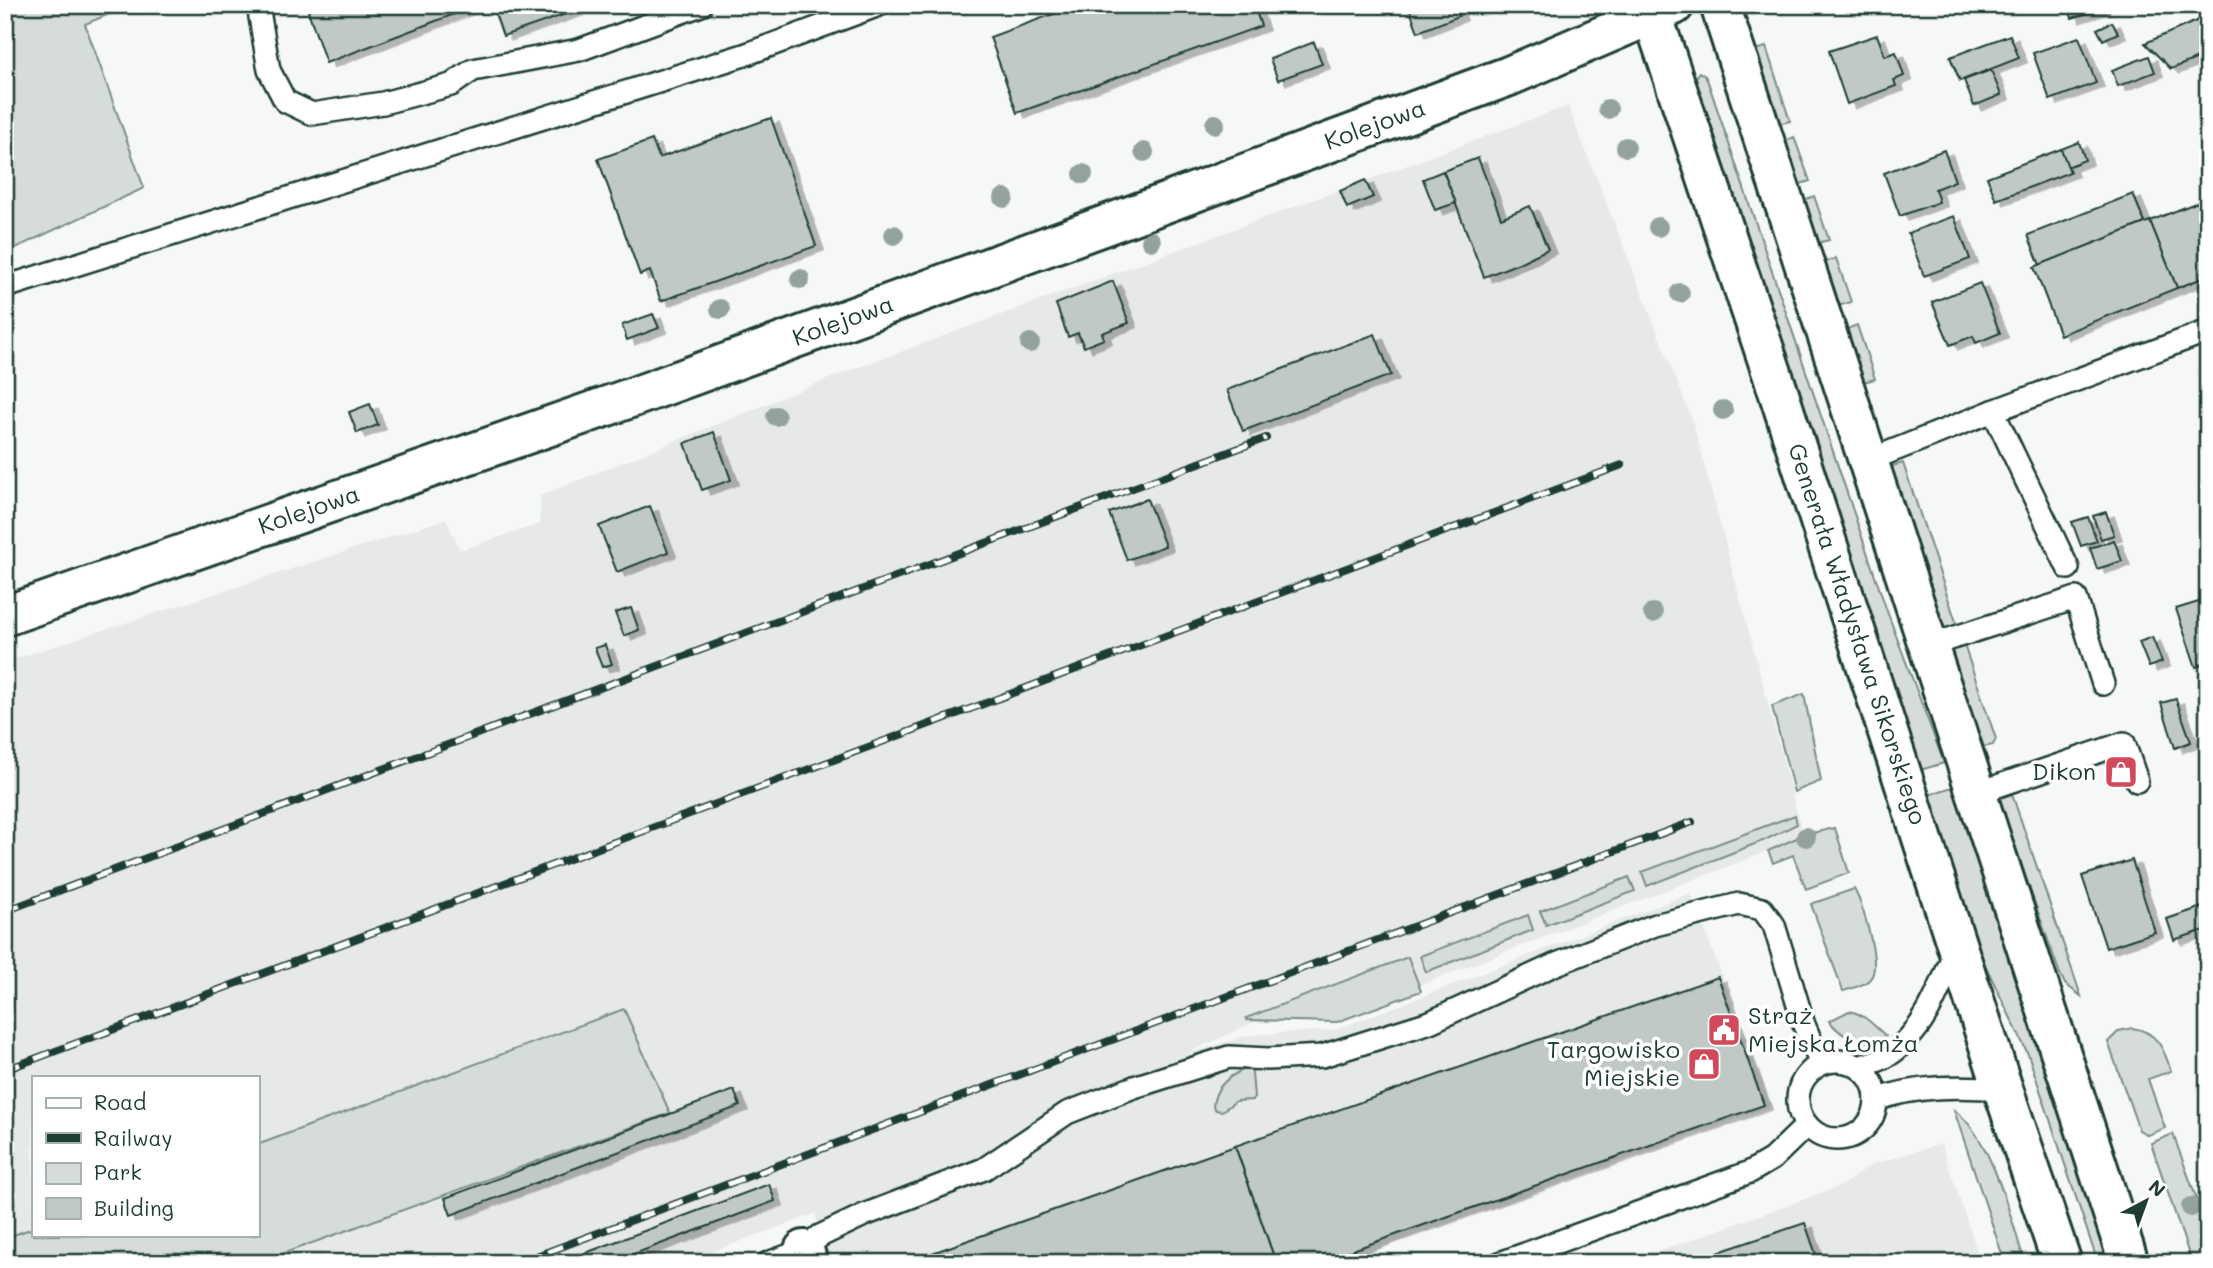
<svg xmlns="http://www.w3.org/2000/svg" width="2213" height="1268" viewBox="0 0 2213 1268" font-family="Mali,sans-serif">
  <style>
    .built { fill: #e6e9e8; fill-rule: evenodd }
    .green { fill: #d6dcdb; stroke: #7a8c88; stroke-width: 2 }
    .building { fill: #c0c9c6; stroke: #1f3d34; stroke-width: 2; filter: url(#shadow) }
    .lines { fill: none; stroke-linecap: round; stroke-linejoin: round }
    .service-casing { stroke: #1f3d34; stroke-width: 26 }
    .minor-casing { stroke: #1f3d34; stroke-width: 44 }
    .secondary-casing { stroke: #1f3d34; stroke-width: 44 }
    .service { stroke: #fff; stroke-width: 21 }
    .minor { stroke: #fff; stroke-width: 38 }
    .secondary { stroke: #fff; stroke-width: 38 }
    .rail-casing { stroke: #1f3d34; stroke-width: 8 }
    .rail { stroke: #fff; stroke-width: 5; stroke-dasharray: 16; stroke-linecap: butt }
    .tree { fill: #94a29e }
    .labels { text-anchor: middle; stroke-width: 7; stroke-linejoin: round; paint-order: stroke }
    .street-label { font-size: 24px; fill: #1f3d34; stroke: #fff }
    .poi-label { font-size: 24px; fill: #1f3d34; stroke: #fff; text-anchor: end }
  </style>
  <defs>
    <filter id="shadow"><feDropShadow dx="8" dy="4.5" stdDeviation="0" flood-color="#0004"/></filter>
  </defs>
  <rect width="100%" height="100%" fill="#f6f7f7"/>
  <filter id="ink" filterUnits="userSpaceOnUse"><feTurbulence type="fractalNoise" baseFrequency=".0143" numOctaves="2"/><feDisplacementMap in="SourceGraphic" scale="14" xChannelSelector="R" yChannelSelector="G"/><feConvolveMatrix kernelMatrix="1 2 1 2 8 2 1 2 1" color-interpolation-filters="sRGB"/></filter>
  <g filter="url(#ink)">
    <g class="built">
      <path d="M1568,106L1693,422L1803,835L1768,851L1420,985L1421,991L1337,1022H1254L1184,1055L1249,1035L1335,1030L1691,893L1771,1106L1340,1263H829L815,1215L820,1212L681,1263H5V662L446,519L460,550L540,524V496L838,375ZM33,1077H257V1235H33Z"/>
      <path d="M1941,1144L1981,1263H1627L1841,1186L1873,1164Z"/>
    </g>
    <g class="green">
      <path d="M5,5H131L85,24L144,188L5,253Z"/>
      <path d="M1766,47L1790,121L1778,124L1752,54L1755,50Z"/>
      <path d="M1699,72L1705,76L1708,82L1888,614L1944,763L1917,771L1866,602L1785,347L1697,84L1696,78Z"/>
      <path d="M1794,137L1810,181L1797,185L1781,146L1785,141Z"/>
      <path d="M1814,196L1829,240L1817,243L1801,205L1804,200Z"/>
      <path d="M1836,258L1851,302L1838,306L1822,267L1826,262Z"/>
      <path d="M1857,325L1875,379L1863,382L1843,333L1847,329Z"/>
      <path d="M1903,463L1957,625L1947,629L1942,626L1889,467Z"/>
      <path d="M1964,645L1996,739L1993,745L1984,747L1951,650L1954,648Z"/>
      <path d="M1804,694L1821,781L1794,792L1772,706Z"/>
      <path d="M1952,787C2007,945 2056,1104 2109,1263H2098L2028,1054L1977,948L1925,796Z"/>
      <path d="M2012,794L2081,996L2065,984L2060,974L1998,799Z"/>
      <path d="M1795,815L1797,824L1765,840L1647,886L1642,872Z"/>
      <path d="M1835,828L1849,873L1806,889L1793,855L1773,863L1768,851L1803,835Z"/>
      <path d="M1629,877L1635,891L1546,925L1540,911Z"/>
      <path d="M1854,889C1862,903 1880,960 1872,976C1867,985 1853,988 1843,991L1811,904Z"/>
      <path d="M1528,915L1533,930L1426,972L1420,956Z"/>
      <path d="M1408,957L1421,991L1337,1022L1247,1020L1246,1018Z"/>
      <path d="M624,1009L670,1113L257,1263H5V1238L33,1228V1235H257V1145Z"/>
      <path d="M1849,1011C1865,1014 1874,1026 1886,1036C1864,1049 1844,1039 1829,1021Z"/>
      <path d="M2132,1028C2157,1031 2164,1049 2171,1071L2148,1079L2165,1128L2148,1135L2139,1130L2108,1042L2119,1031Z"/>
      <path d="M1243,1070H1251L1252,1073L1254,1097L1252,1100L1236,1101L1222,1111L1216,1110L1213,1107C1214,1089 1227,1077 1243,1070Z"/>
      <path d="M1954,1110C1992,1137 2011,1219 2025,1263H2005Z"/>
      <path d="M2173,1134L2208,1230V1263H2192L2151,1143Z"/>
    </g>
    <g class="building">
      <path d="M306,5H478L326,63Z"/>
      <path d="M492,5H573L575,11L503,36Z"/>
      <path d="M1078,5H1254L1261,26L1017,113L990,37Z"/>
      <path d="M1408,5H1455L1459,16L1418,32Z"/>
      <path d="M2068,5H2100L2102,9L2072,18Z"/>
      <path d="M2208,16V54L2171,69L2145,43Z"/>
      <path d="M2112,22L2118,33L2103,40L2097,29Z"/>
      <path d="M1877,35L1885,56L1896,52L1904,76L1894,80L1896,86L1847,104L1829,51Z"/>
      <path d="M2010,35L2019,58L1960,81L1950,57Z"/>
      <path d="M2079,37L2096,83L2050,100L2033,53Z"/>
      <path d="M1314,42L1322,64L1278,80L1270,59Z"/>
      <path d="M2149,56L2155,72L2118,86L2112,70Z"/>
      <path d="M1991,70L2001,95L1974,106L1964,80Z"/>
      <path d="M771,118L816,246L661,301L650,271L640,275L598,159L652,140L659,158Z"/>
      <path d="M2079,142L2085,160L2067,167L2061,149Z"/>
      <path d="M2061,149L2070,172L1996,200L1987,177Z"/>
      <path d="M1944,150L1955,181L1935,189L1939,202L1900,216L1884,173Z"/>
      <path d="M1478,158L1501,218L1530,206L1548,249L1519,263L1484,277L1443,171Z"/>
      <path d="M1443,171L1456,203L1435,210L1423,179Z"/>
      <path d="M1365,180L1373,197L1347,208L1340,191Z"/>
      <path d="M2133,194L2145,223L2040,265L2028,235Z"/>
      <path d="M2208,198V276L2177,288L2150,221Z"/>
      <path d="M1954,216L1970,259L1924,276L1908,233Z"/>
      <path d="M2150,221L2177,288L2060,335L2034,267Z"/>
      <path d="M1113,281L1129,323L1102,333L1104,339L1084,347L1078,333L1068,337L1056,304Z"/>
      <path d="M1980,283L2000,333L1976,343L1973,336L1950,345L1932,302Z"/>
      <path d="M653,314L659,328L627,340L622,325Z"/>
      <path d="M1375,334L1391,375L1243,431L1227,390Z"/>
      <path d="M370,404L378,425L357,433L349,412Z"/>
      <path d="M714,432L731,480L702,490L685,443Z"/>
      <path d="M1147,499L1165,546L1127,560L1109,513Z"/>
      <path d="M650,506L668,552L617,572L599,526Z"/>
      <path d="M2106,512L2114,535L2101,539L2093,516Z"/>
      <path d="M2088,517L2097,541L2081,546L2072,522Z"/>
      <path d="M2114,540L2122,561L2097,569L2090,548Z"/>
      <path d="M2208,599V663L2196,667L2176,609Z"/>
      <path d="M631,608L639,630L624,636L615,613Z"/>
      <path d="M2152,637L2162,662L2149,667L2139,642Z"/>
      <path d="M605,645L612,664L602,667L595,648Z"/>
      <path d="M2176,699L2191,742L2175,748L2161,703Z"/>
      <path d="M2132,860L2155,932L2106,948L2082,876Z"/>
      <path d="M2208,905V929L2174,940L2167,919Z"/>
      <path d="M1718,977L1764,1105L1316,1263H1276L1235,1146Z"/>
      <path d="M734,1090L740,1106L451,1215L445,1198Z"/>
      <path d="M1235,1146L1276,1263H904Z"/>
      <path d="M769,1184L775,1201L610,1263H559Z"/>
      <path d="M1805,1223L1819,1263H1686Z"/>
    </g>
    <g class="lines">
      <defs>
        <g id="service">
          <path d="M258,5L269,70L285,101L312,114L383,103L451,85L473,70L579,50L701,5"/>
          <path d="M5,287L744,55L879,5"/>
          <path d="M1993,411L2068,568"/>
          <path d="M1867,461L1993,411L2208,331"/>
          <path d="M1928,646L2076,598L2103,684"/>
          <path d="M1977,793L2124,743L2137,781"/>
          <circle cx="1837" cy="1100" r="39"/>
          <path d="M1858,1067C1868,1064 1880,1061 1889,1055C1926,1031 1940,987 1956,948"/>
          <path d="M1876,1100C1917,1085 1960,1086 2003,1089"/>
          <path d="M768,1263L804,1250L820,1236L864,1215L984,1169L1067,1113L1134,1087L1229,1057L1268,1059L1322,1056L1430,1022L1554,965L1655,925L1739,904L1762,909L1774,925L1804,1025L1821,1064"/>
          <path d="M1500,1263L1750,1172L1772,1159L1807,1125"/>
        </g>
        <g id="minor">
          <path d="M5,616L636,396L1122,219L1509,76L1674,5"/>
          <path d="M804,1250L808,1263"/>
        </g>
        <g id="secondary">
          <path d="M1649,5L1778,391L2003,1089L2062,1263"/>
          <path d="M1720,5L2129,1263"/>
        </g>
      </defs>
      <use href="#service" class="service-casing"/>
      <use href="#minor" class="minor-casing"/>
      <use href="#secondary" class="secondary-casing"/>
      <use href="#service" class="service"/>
      <use href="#minor" class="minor"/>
      <use href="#secondary" class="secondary"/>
      <defs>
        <g id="rail">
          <path d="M5,911L1266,438"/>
          <path d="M5,1070L1622,465"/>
          <path d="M518,1263L1692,822"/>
        </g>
      </defs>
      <use href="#rail" class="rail-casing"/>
      <use href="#rail" class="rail"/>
    </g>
    <g class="tree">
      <circle cx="1608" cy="109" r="10"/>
      <circle cx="1215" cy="124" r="10"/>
      <circle cx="1626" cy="147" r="10"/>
      <circle cx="1144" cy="152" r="10"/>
      <circle cx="1083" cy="174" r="10"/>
      <circle cx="1004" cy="198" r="10"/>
      <circle cx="1658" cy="227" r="10"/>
      <circle cx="894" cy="235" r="10"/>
      <circle cx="1151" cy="241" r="10"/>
      <circle cx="800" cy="279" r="10"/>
      <circle cx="1680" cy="293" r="10"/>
      <circle cx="720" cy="309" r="10"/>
      <circle cx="1030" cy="343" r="10"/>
      <circle cx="1723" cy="410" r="10"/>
      <circle cx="776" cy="416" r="10"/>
      <circle cx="1653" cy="613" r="10"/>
      <circle cx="1806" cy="837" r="10"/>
      <circle cx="2191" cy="1207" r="10"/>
    </g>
  </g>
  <defs>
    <symbol id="shop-square" viewBox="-11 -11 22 22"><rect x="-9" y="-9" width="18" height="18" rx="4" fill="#d1495b" stroke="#fff"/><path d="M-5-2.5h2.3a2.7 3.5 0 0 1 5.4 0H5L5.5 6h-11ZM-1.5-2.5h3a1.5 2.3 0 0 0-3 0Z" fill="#fff"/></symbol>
    <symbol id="civic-square" viewBox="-11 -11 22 22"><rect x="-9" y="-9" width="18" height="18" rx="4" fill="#d1495b" stroke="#fff"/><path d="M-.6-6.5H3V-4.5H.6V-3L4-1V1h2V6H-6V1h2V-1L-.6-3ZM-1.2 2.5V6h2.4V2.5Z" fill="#fff"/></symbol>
  </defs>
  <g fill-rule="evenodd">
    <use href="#shop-square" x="2102" y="753" width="38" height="38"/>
    <use href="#civic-square" x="1705" y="1011" width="38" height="38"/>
    <use href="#shop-square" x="1685" y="1045" width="38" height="38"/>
  </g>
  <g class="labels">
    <g class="street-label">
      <text transform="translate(1375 125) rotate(-20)" y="8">Kolejowa</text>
      <text transform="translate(843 321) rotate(-20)" y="8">Kolejowa</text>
      <text transform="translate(309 510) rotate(-19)" y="8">Kolejowa</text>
      <text transform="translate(1857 634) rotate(72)" y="8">Generała Władysława Sikorskiego</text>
    </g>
    <g class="poi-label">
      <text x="2096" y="780">Dikon</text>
      <text x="1748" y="1024" text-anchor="start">Straż<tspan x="1748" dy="28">Miejska Łomża</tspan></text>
      <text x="1680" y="1058">Targowisko<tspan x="1680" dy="28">Miejskie</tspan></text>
    </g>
  </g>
  <rect width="2213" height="1268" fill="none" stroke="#fff" stroke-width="28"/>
  <rect x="14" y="14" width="2185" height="1240" fill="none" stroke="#1f3d34" stroke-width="2.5" filter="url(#ink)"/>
  <rect x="32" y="1076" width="228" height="161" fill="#ffffff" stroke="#a5b1ae" stroke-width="2"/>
  <rect x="46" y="1098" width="35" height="10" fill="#ffffff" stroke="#a5b1ae" stroke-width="2"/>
  <text x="94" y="1110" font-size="21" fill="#1f3d34">Road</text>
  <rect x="46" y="1133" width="35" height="10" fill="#1f3d34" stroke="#a5b1ae" stroke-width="2"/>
  <text x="94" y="1146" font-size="21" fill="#1f3d34">Railway</text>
  <rect x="46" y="1163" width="35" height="21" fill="#d6dcdb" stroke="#a5b1ae" stroke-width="2"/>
  <text x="94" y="1180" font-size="21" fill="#1f3d34">Park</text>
  <rect x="46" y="1198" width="35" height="21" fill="#c0c9c6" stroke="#a5b1ae" stroke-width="2"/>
  <text x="94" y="1216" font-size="21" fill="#1f3d34">Building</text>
  <g transform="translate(2146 1201) rotate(41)" stroke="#ffffff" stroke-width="5" paint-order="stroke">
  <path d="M0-5L12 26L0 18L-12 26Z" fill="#1f3d34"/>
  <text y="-10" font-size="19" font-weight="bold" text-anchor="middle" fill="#1f3d34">N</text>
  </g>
</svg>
